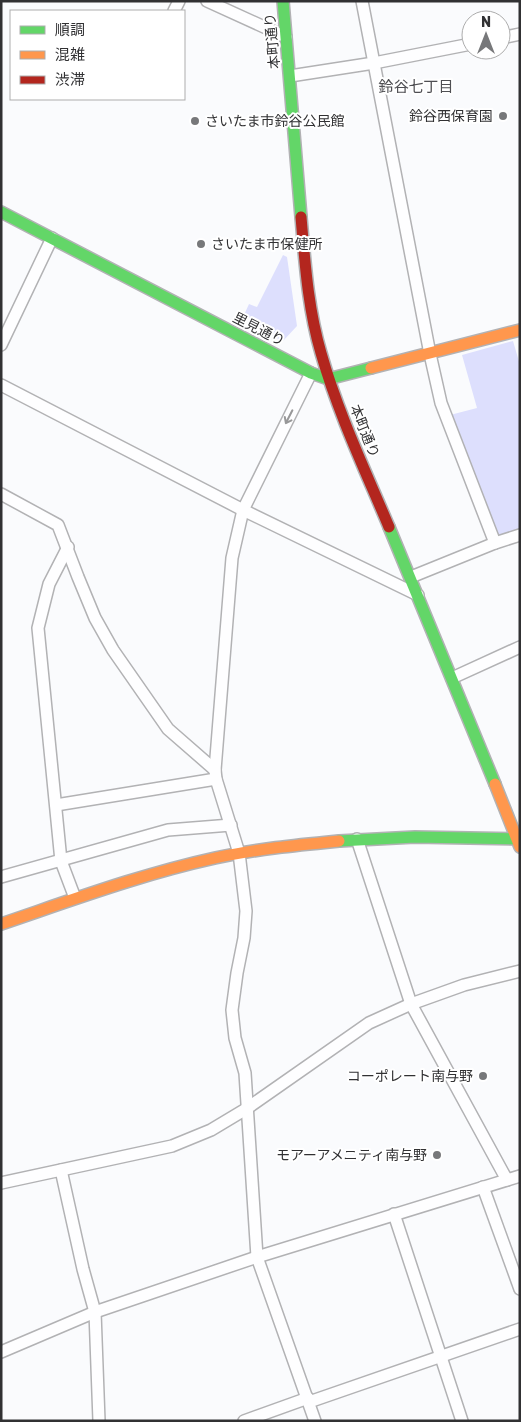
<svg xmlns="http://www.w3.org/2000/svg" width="521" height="1422" viewBox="0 0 521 1422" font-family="Rubik,'Noto Sans JP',sans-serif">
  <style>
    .green { fill: #dddffd }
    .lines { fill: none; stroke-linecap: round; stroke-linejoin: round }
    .street-casing { stroke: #b2b2b4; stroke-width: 14 }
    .fast-casing { stroke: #b2b2b4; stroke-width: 14 }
    .slow-casing { stroke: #b2b2b4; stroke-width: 14 }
    .jam-casing { stroke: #b2b2b4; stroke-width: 14 }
    .street { stroke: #fefeff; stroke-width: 11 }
    .fast { stroke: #63d668; stroke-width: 11 }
    .slow { stroke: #ff974d; stroke-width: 11 }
    .jam { stroke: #b3261e; stroke-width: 11 }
    .oneway { stroke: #989899 }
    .poi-dot { fill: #77787a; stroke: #fff; stroke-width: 2 }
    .labels { text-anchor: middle; stroke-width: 4; stroke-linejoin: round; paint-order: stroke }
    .street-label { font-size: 14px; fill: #313133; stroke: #fff }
    .poi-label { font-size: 14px; fill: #313133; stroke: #fff; text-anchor: end }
    .neighbourhood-label { font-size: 15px; fill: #4f4f53; stroke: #fff }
  </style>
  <rect width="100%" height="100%" fill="#fafbfd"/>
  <g class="green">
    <path d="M283,255L287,257L297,326L283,341L252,326L254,320L244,315L249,304L257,307Z"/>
    <path d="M513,341L520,365V533L499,540L450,415L477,408L462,355Z"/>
  </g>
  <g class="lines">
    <defs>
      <g id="street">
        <path d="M207,1L286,37"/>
        <path d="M362,1L430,354L441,403L495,543"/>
        <path d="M174,11L179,1"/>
        <path d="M501,38L520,34"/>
        <path d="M290,76L374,63L471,44"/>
        <path d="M1,345L52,238"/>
        <path d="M311,373L243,510L232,558L215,770L216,779L239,853L246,911L244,938L237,973L232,1010L235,1038L245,1073L257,1257L315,1421"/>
        <path d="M1,385L243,510L418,595"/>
        <path d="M1,494L58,525L78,577L95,618L113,650L168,729L215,770"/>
        <path d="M68,547L49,584L38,628L61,861L75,898"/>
        <path d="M411,577L495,543L520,535"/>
        <path d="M452,678L520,647"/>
        <path d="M56,805L216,779"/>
        <path d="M357,839L411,1004L507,1180"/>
        <path d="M1,877L168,830L231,825"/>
        <path d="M61,1170L83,1269L95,1312L99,1421"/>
        <path d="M1,1183L172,1146L211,1130L246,1109L369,1023L411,1004L464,985L520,971"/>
        <path d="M483,1187L520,1289"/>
        <path d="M394,1214L462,1421"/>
        <path d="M1,1352L95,1312L257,1257L520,1176"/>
        <path d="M309,1402L520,1329"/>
        <path d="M244,1421L308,1398"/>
      </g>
      <g id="fast">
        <path d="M283,1L301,217"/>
        <path d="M1,212L311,373L328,379L371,368"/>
        <path d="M389,527L495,784"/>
        <path d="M339,841L415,837L520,839"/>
      </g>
      <g id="slow">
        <path d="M371,368L520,330"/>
        <path d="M495,784L520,847"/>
        <path d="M1,924C72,900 142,874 215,858C256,849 298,845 339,841"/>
      </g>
      <path id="jam" d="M301,217C305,263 308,309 321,353C338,413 365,470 389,527"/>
    </defs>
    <use href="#street" class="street-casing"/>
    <use href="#fast" class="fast-casing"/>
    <use href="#slow" class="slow-casing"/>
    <use href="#jam" class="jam-casing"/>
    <use href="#street" class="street"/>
    <use href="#fast" class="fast"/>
    <use href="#slow" class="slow"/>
    <use href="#jam" class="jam"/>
  </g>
  <defs><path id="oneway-shaft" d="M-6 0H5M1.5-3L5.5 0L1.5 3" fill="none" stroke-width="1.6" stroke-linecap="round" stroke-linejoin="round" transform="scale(1.25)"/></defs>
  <use class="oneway" href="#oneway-shaft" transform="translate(289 417) rotate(117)"/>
  <g class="poi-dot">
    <circle cx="503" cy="116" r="5"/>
    <circle cx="195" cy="121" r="5"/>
    <circle cx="201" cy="244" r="5"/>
    <circle cx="483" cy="1076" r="5"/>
    <circle cx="437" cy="1155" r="5"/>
  </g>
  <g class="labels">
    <g class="street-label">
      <text transform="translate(272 41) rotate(-95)" y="5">本町通り</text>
      <text transform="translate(259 329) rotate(27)" y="5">里見通り</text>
      <text transform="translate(365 431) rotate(68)" y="5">本町通り</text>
    </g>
    <g class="poi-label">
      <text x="493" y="121">鈴谷西保育園</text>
      <text x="205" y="126" text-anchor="start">さいたま市鈴谷公民館</text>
      <text x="211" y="249" text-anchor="start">さいたま市保健所</text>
      <text x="473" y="1081">コーポレート南与野</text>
      <text x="427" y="1160">モアーアメニティ南与野</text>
    </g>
    <g class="neighbourhood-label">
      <text x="416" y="92">鈴谷七丁目</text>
    </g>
  </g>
  <rect width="521" height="1422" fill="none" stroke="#313133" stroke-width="5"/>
  <rect x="10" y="10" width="175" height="90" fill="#ffffff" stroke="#adadad"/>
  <rect x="20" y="26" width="25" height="8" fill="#63d668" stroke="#adadad"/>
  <text x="55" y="35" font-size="15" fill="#313133">順調</text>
  <rect x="20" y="51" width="25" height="8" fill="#ff974d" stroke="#adadad"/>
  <text x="55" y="60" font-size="15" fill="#313133">混雑</text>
  <rect x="20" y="76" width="25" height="8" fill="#b3261e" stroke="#adadad"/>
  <text x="55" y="85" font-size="15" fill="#313133">渋滞</text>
  <g transform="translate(486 35)"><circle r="24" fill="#ffffff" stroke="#adadad"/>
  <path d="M0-4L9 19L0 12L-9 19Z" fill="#77787a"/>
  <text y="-8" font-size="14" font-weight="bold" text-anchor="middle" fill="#313133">N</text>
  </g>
</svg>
